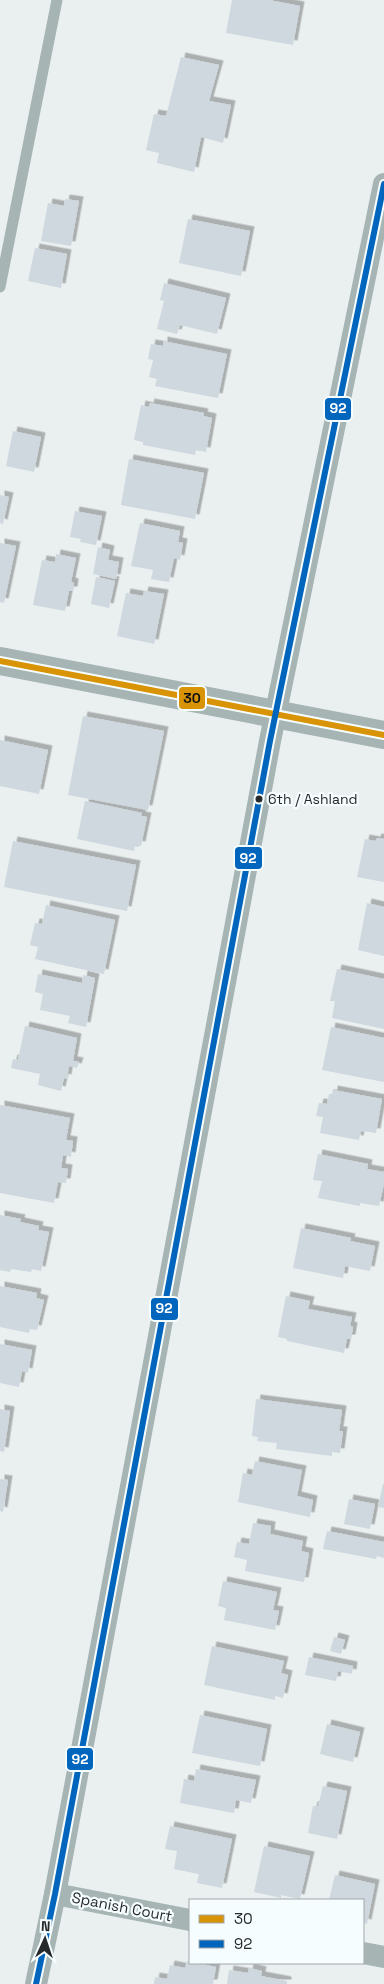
<svg xmlns="http://www.w3.org/2000/svg" width="384" height="1984" viewBox="0 0 384 1984" font-family="'Space Grotesk',sans-serif">
  <style>
    .building { fill: #ced8de; filter: url(#shadow) }
    .lines { fill: none; stroke-linecap: round; stroke-linejoin: round }
    .service { stroke: #a6b4b4; stroke-width: 11 }
    .minor { stroke: #a6b4b4; stroke-width: 22 }
    .tertiary { stroke: #a6b4b4; stroke-width: 28 }
    .bus-1-casing { stroke: #f6fdff; stroke-width: 10 }
    .bus-2-casing { stroke: #f6fdff; stroke-width: 10 }
    .bus-1 { stroke: #d89306; stroke-width: 6 }
    .bus-2 { stroke: #0065bd; stroke-width: 6 }
    .bus-dot { fill: #26292a; stroke: #f6fdff; stroke-width: 2 }
    .labels { text-anchor: middle; stroke-width: 4.5; stroke-linejoin: round; paint-order: stroke }
    .bus-label { font-size: 14px; fill: #26292a; stroke: #f6fdff; text-anchor: start }
    .street-label { font-size: 15px; fill: #26292a; stroke: #f6fdff }
    .line-badge { stroke: #f6fdff; stroke-width: 2 }
    .badge-label { font-size: 14px; text-anchor: middle; font-weight: bold; fill: #fff }
    .pale-badge-label { font-size: 14px; text-anchor: middle; font-weight: bold; fill: #111 }
  </style>
  <defs>
    <filter id="shadow"><feDropShadow dx="4.5" dy="-4.5" stdDeviation="0" flood-color="#0004"/></filter>
  </defs>
  <rect width="100%" height="100%" fill="#eaeff0"/>
  <g class="building">
    <path d="M232,0H269L300,6L293,45L226,33Z"/>
    <path d="M181,57L219,65L209,101L231,105L223,143L201,137L194,172L157,163L159,153L146,150L154,114L166,116Z"/>
    <path d="M65,199L79,201L71,246L41,241L48,203L64,206Z"/>
    <path d="M188,219L250,231L241,276L179,263Z"/>
    <path d="M35,248L67,254L61,288L28,281Z"/>
    <path d="M164,283L226,298L217,334L180,325L177,334L157,329L164,301L160,300Z"/>
    <path d="M163,341L227,354L218,398L155,386L157,379L149,377L153,360L148,359L151,344L163,346Z"/>
    <path d="M150,403L204,413L203,416L212,418L206,452L196,450L195,455L143,445V442L134,440L141,405L149,407Z"/>
    <path d="M13,431L41,437L34,472L6,466Z"/>
    <path d="M129,459L204,473L195,519L121,505Z"/>
    <path d="M0,495L9,497L3,524L0,523Z"/>
    <path d="M75,511L102,516L96,545L80,542L81,539L70,537Z"/>
    <path d="M140,523L180,531L178,542L183,543L180,560L174,558L169,582L151,579L153,570L131,566Z"/>
    <path d="M0,543L16,546L4,603L0,602Z"/>
    <path d="M98,547L110,550L108,560L119,562L116,579L93,574Z"/>
    <path d="M56,554L76,558L71,582L74,583L73,591H69L65,611L33,605L42,560L55,562Z"/>
    <path d="M96,577L115,581L109,608L91,604Z"/>
    <path d="M144,591L164,594L154,644L117,636L126,593L143,596Z"/>
    <path d="M83,716L164,731L148,810L68,795Z"/>
    <path d="M0,740L48,750L39,794L0,786Z"/>
    <path d="M85,801L142,813L141,816L147,817L141,846L135,845L134,851L77,839Z"/>
    <path d="M377,838L384,839V882L357,877L365,839L376,841Z"/>
    <path d="M13,841L136,865L127,911L4,887Z"/>
    <path d="M367,903L384,907V956L358,950Z"/>
    <path d="M46,905L115,920L104,974L35,959L38,947L30,945L35,923L42,924Z"/>
    <path d="M337,969L384,979V1029L332,1018L335,1001H330Z"/>
    <path d="M38,974L82,983L83,975L95,978L86,1027L68,1023L70,1016L40,1010L43,994L35,992Z"/>
    <path d="M25,1026L77,1038L73,1061L79,1062L77,1068L69,1066L67,1079L64,1078L61,1091L38,1085L40,1074L11,1068L13,1059L18,1060Z"/>
    <path d="M331,1027L384,1038V1082L322,1070Z"/>
    <path d="M333,1090L382,1099L376,1133L361,1131L359,1140L320,1133L323,1117L316,1116L319,1103L327,1104L329,1094H333Z"/>
    <path d="M0,1105L70,1118L66,1140L73,1141L71,1157L63,1155L61,1168L68,1169L66,1183L58,1182L54,1203L0,1193Z"/>
    <path d="M318,1154L368,1164L367,1169L384,1172V1184L379,1206L360,1203V1206L318,1198L322,1181L313,1180Z"/>
    <path d="M0,1215L21,1219L20,1222L39,1226L38,1230L49,1232L41,1271L32,1269L31,1272L11,1269L10,1272L0,1270Z"/>
    <path d="M301,1228L351,1238L350,1241L375,1246L370,1271L345,1266L343,1278L293,1268Z"/>
    <path d="M0,1286L37,1293L36,1298L44,1300L37,1330L30,1329L29,1333L0,1327Z"/>
    <path d="M286,1296L310,1301L308,1309L352,1317L350,1326L353,1327L351,1339H347L344,1353L287,1341V1339L278,1337Z"/>
    <path d="M0,1344L32,1350L28,1373L22,1371L19,1387L0,1383Z"/>
    <path d="M256,1399L342,1410L339,1431H343L340,1453L332,1452V1456L276,1449L277,1443L257,1441L258,1437L252,1436Z"/>
    <path d="M0,1409L10,1411L4,1452L0,1451Z"/>
    <path d="M255,1461L302,1470L297,1496L313,1500L310,1517L238,1502L243,1473L252,1475Z"/>
    <path d="M0,1479L8,1480L3,1512L0,1511Z"/>
    <path d="M383,1484H384V1508L378,1507Z"/>
    <path d="M349,1499L375,1504L370,1529L344,1524Z"/>
    <path d="M253,1523L271,1526L270,1534L303,1541L301,1551L309,1553L304,1582L245,1571L247,1560L234,1557L237,1542L249,1544Z"/>
    <path d="M327,1531L384,1542V1558L377,1556L376,1559L323,1549Z"/>
    <path d="M223,1581L277,1592L273,1610L279,1611L275,1630L224,1620L226,1608L218,1606Z"/>
    <path d="M334,1637L345,1640L341,1654L330,1651Z"/>
    <path d="M212,1646L284,1661L281,1673L288,1675L283,1698L275,1696V1700L204,1685Z"/>
    <path d="M309,1657L353,1666L352,1674L338,1671L336,1681L305,1675Z"/>
    <path d="M200,1715L267,1729L260,1766L192,1753Z"/>
    <path d="M327,1724L360,1732L353,1762L320,1754Z"/>
    <path d="M196,1769L256,1780L251,1803L236,1800L234,1813L180,1803L184,1779L194,1781Z"/>
    <path d="M323,1786L347,1791L337,1839L308,1833L313,1806H318Z"/>
    <path d="M170,1826L232,1839L222,1888L197,1883L199,1874L174,1869L177,1851L165,1849Z"/>
    <path d="M264,1846L310,1856L300,1899L281,1895V1898L254,1892Z"/>
    <path d="M335,1875L375,1884L367,1924L363,1923V1900H329Z"/>
    <path d="M187,1961L216,1967L213,1984H154L155,1977L167,1979L170,1965L185,1968Z"/>
    <path d="M249,1968L262,1971L261,1976L287,1981V1984H227L229,1970L248,1973Z"/>
  </g>
  <g class="lines">
    <path class="service" d="M0,287L57,0"/>
    <g class="minor">
      <path d="M55,1894L190,1920"/>
      <path d="M363,1953L384,1957"/>
      <path d="M36,1984L55,1894L270,741L384,184"/>
    </g>
    <path class="tertiary" d="M0,661L384,735"/>
    <defs>
      <path id="bus-1" d="M0,661L384,735"/>
      <path id="bus-2" d="M36,1984L55,1894L270,741L384,184"/>
    </defs>
    <use href="#bus-1" class="bus-1-casing"/>
    <use href="#bus-2" class="bus-2-casing"/>
    <use href="#bus-1" class="bus-1"/>
    <use href="#bus-2" class="bus-2"/>
  </g>
  <circle class="bus-dot" cx="259" cy="799" r="4.5"/>
  <g class="labels">
    <g class="bus-label">
      <text x="268" y="804">6th / Ashland</text>
    </g>
    <g class="street-label">
      <text transform="translate(122 1907) rotate(11)" y="5">Spanish Court</text>
    </g>
  </g>
  <g class="line-badge">
    <rect x="324" y="397" width="28" height="24" rx="5" fill="#0065bd"/>
    <rect x="178" y="686" width="28" height="24" rx="5" fill="#d89306"/>
    <rect x="234" y="846" width="29" height="24" rx="5" fill="#0065bd"/>
    <rect x="150" y="1297" width="29" height="24" rx="5" fill="#0065bd"/>
    <rect x="66" y="1747" width="28" height="24" rx="5" fill="#0065bd"/>
  </g>
  <g class="badge-label">
    <text x="338" y="413">92</text>
    <text x="248" y="863">92</text>
    <text x="164" y="1313">92</text>
    <text x="80" y="1764">92</text>
  </g>
  <g class="pale-badge-label">
    <text x="192" y="703">30</text>
  </g>
  <rect x="189" y="1899" width="175" height="65" fill="#f6fdff" stroke="#a3a8aa"/>
  <rect x="199" y="1915" width="25" height="8" fill="#d89306" stroke="#a3a8aa"/>
  <text x="234" y="1924" font-size="15" fill="#26292a">30</text>
  <rect x="199" y="1940" width="25" height="8" fill="#0065bd" stroke="#a3a8aa"/>
  <text x="234" y="1949" font-size="15" fill="#26292a">92</text>
  <g transform="translate(45 1939) rotate(3)" stroke="#f6fdff" stroke-width="4" paint-order="stroke">
  <path d="M0-4L9 19L0 12L-9 19Z" fill="#26292a"/>
  <text y="-8" font-size="14" font-weight="bold" text-anchor="middle" fill="#26292a">N</text>
  </g>
</svg>
